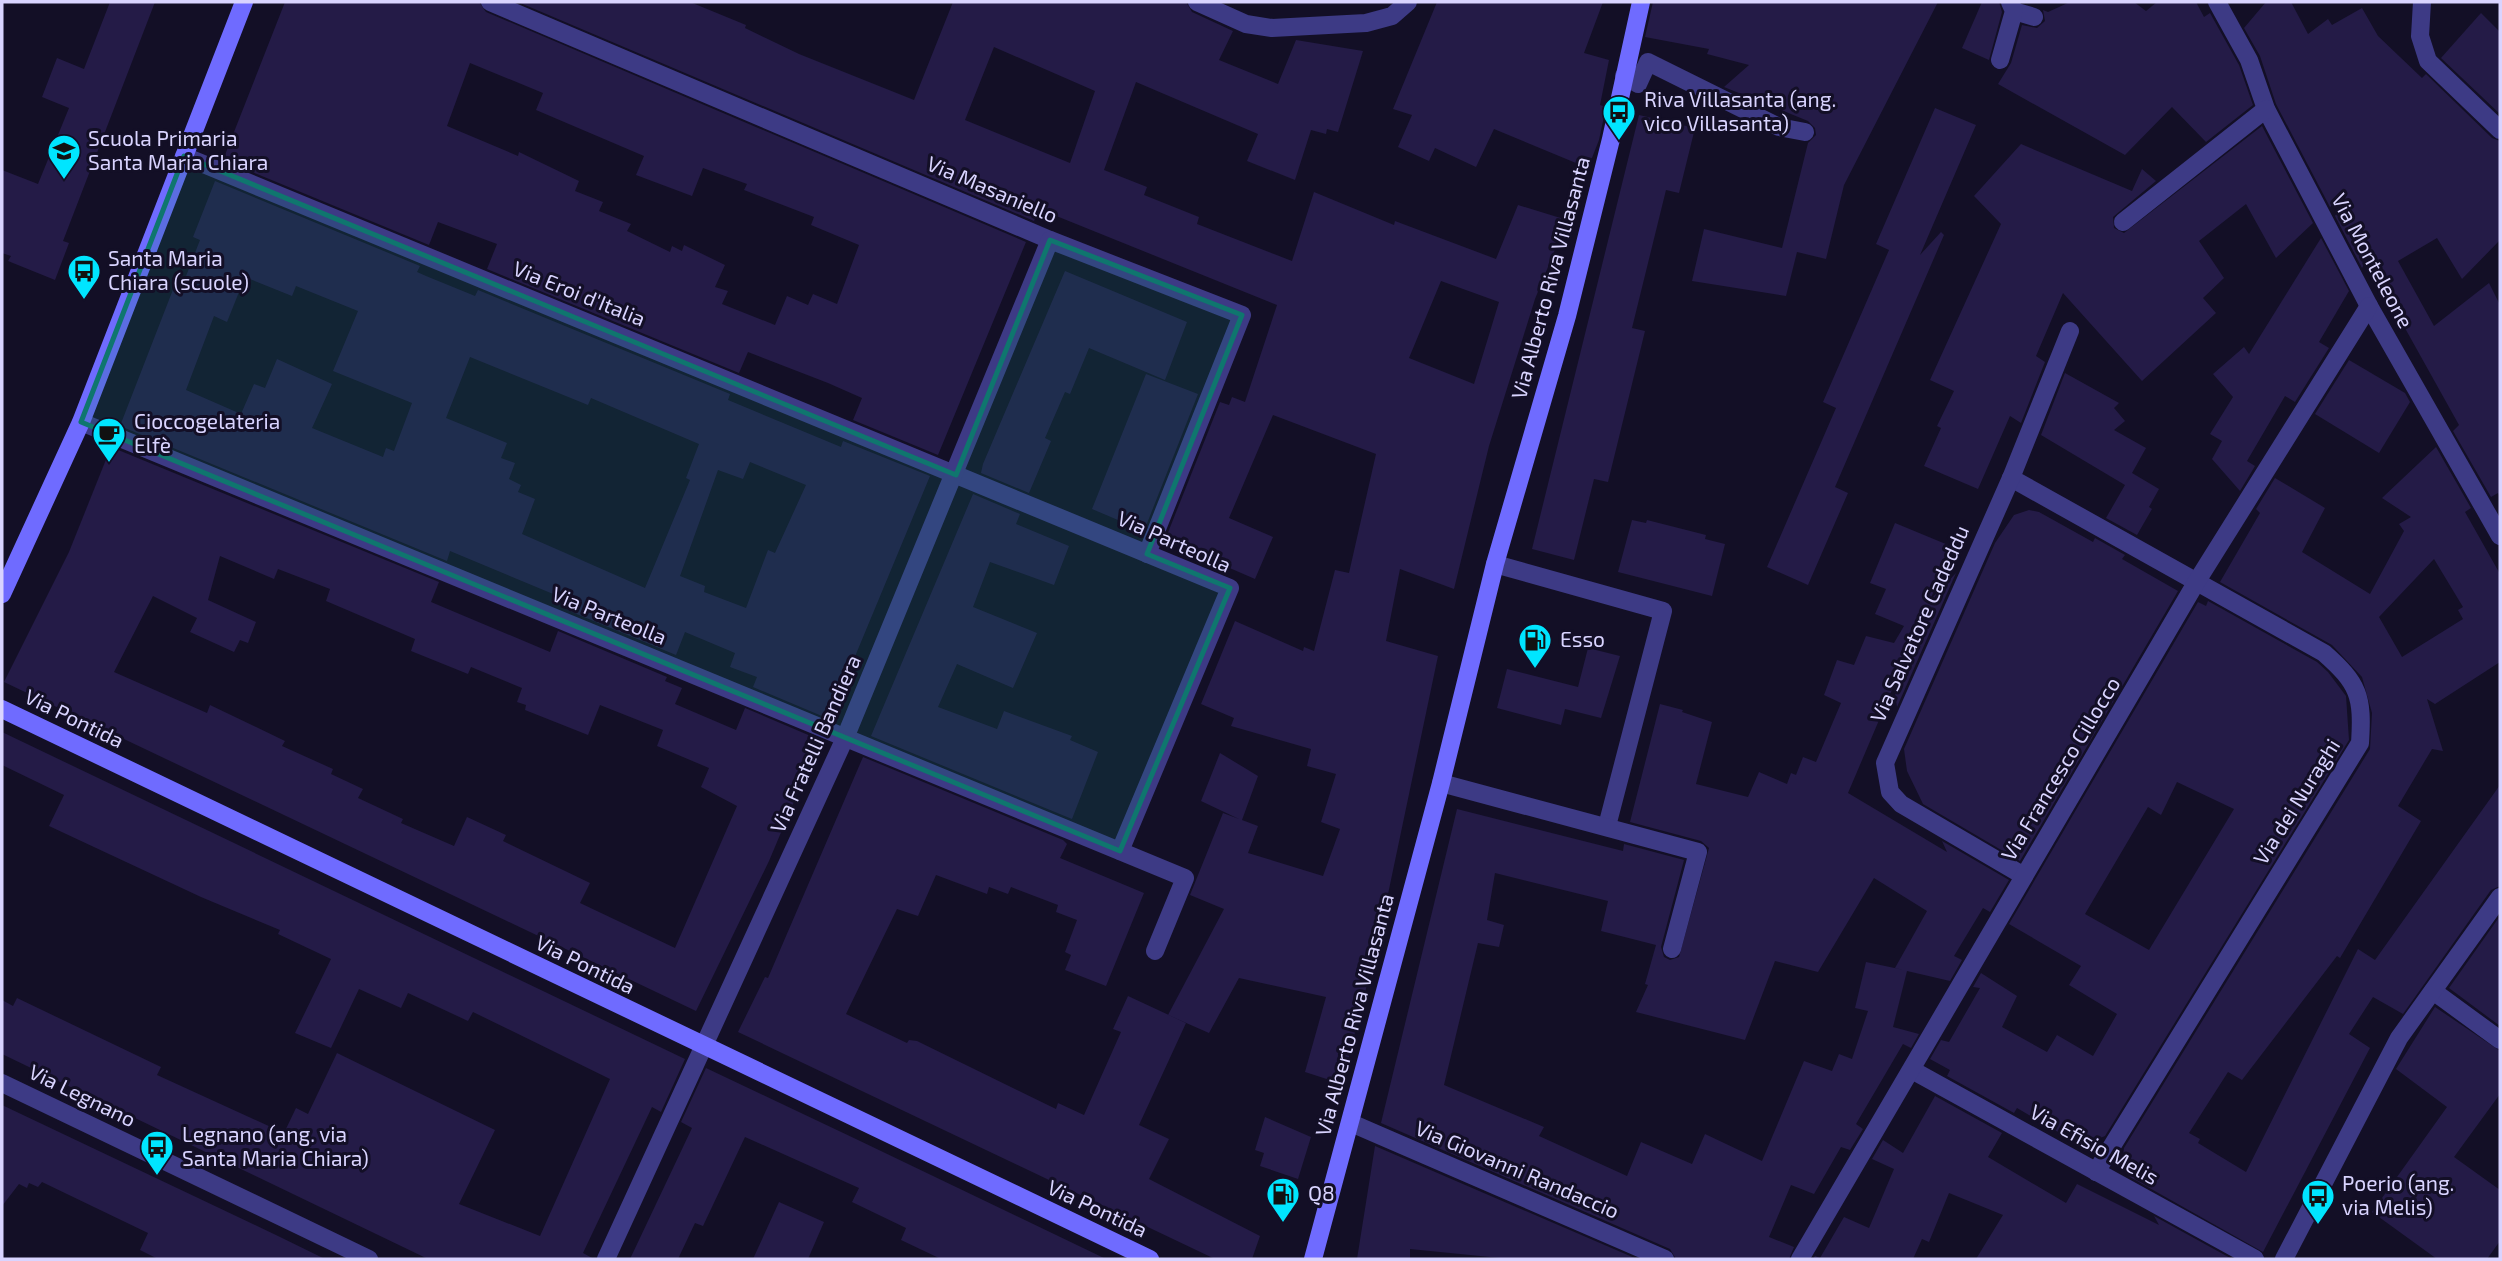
<svg xmlns="http://www.w3.org/2000/svg" width="2502" height="1261" viewBox="0 0 2502 1261" font-family="'Exo 2',sans-serif">
  <style>
    .building { fill: #241b47; fill-rule: evenodd }
    .lines { fill: none; stroke-linecap: round; stroke-linejoin: round }
    .street { stroke: #3d3a85; stroke-width: 18 }
    .secondary { stroke: #6f6bff; stroke-width: 18 }
    .marked { fill: #0f766e; fill-opacity: 0.2; stroke: #0f766e; stroke-width: 5; stroke-linejoin: round }
    .labels { text-anchor: middle; stroke-width: 6; stroke-linejoin: round; paint-order: stroke }
    .poi-label { font-size: 21px; fill: #d9d4ff; stroke: #130f26; text-anchor: start }
    .street-label { font-size: 21px; fill: #d9d4ff; stroke: #130f26 }
  </style>
  <rect width="100%" height="100%" fill="#130f26"/>
  <g class="building">
    <path d="M110,2H155L63,241L69,243L55,280L8,261L11,256L2,253V170L38,184L69,108L42,97L57,58L84,69Z"/>
    <path d="M285,2H479L486,12L1026,242L938,455L853,420L862,398L828,383L748,352L739,373L487,269L497,244L438,222L429,245L223,160ZM470,63L543,93L536,110L644,156L636,175L692,196L703,168L747,184L744,190L814,217L811,225L859,245L837,304L813,294L808,305L787,296L775,325L722,304L728,291L715,287L725,265L684,245L682,251L672,246L670,252L627,231L631,224L599,211L603,202L575,191L579,181L519,152L518,156L447,126Z"/>
    <path d="M518,2H690L746,25L745,28L799,54L914,100L953,2H1186L1192,12L1233,31L1219,60L1278,84L1296,40L1363,51L1338,132L1327,129L1326,134L1311,130L1295,180L1247,161L1258,134L1136,82L1104,170L1147,187L1144,195L1199,217L1197,224L1292,261L1314,192L1394,225L1395,221L1496,259L1518,205L1567,220L1535,299L1489,446L1454,589L1400,569L1386,641L1438,656L1379,937L1342,1084L1305,1072L1326,997L1239,978L1209,1033L1168,1015L1224,909L1190,895L1223,813L1239,819L1201,801L1220,753L1258,776L1242,820L1258,826L1248,853L1323,876L1340,829L1321,822L1336,774L1307,766L1311,749L1231,726L1234,718L1201,704L1235,621L1303,651L1304,647L1314,651L1335,570L1349,573L1376,454L1273,415L1229,518L1273,537L1255,579L1165,540L1220,402L1229,405L1232,397L1245,402L1277,305L1039,209L1034,221ZM994,47L1095,91L1070,163L965,120ZM1441,281L1499,302L1474,384L1409,358Z"/>
    <path d="M1437,2H1603L1584,53L1609,60L1600,105L1606,107L1599,140L1588,168L1494,129L1476,167L1435,148L1429,161L1398,147L1412,115L1393,109Z"/>
    <path d="M1653,2H1938L1844,185L1826,259L1797,252L1786,296L1692,281L1704,229L1782,248L1808,143L1816,135L1815,128L1808,121L1724,87L1749,65L1707,54L1709,49L1645,37Z"/>
    <path d="M1982,2H1999L2002,12L1989,60L1962,48Z"/>
    <path d="M2070,2H2134L2146,11L2157,2H2196L2204,17L2210,13L2239,65L2253,105L2206,142L2172,107L2125,155L1998,84L2011,63L2022,25L2037,28L2045,21L2043,10L2048,12Z"/>
    <path d="M2266,2H2291L2308,34L2328,19L2332,25L2362,8L2378,36L2422,78L2426,74L2492,138L2500,141V240L2462,279L2437,238L2398,261L2434,326L2489,283L2500,305V497L2498,493L2491,497L2453,431L2459,425L2367,260L2362,268L2335,216L2347,195L2345,194L2330,207L2276,104L2260,56L2244,28Z"/>
    <path d="M2481,13L2500,32V114L2441,58Z"/>
    <path d="M1935,108L1976,125L1920,255L1941,232L1944,235L1835,487L1848,493L1808,585L1767,567L1836,408L1823,402L1889,250L1876,244Z"/>
    <path d="M1639,115L1695,128L1679,193L1666,190L1632,328L1645,331L1608,482L1594,479L1574,560L1532,549Z"/>
    <path d="M2262,126L2313,223L2276,258L2246,204L2199,241L2224,278L2203,298L2216,313L2142,381L2063,293L2036,356L2045,362L2021,423L2010,416L1978,489L1924,466L1941,428L1937,426L1954,391L1930,380L2001,224L1974,196L2021,144L2132,191L2142,169L2156,181L2113,217L2114,228L2124,233Z"/>
    <path d="M215,181L420,266L417,272L426,276L475,296L478,290L730,394L728,400L841,447L843,441L930,476L829,719L753,687L757,677L730,667L735,653L685,632L676,655L567,610L570,601L450,551L447,561L120,426L174,287L181,289L200,240L193,237ZM245,277L292,296L296,286L358,311L333,371L412,403L394,451L386,448L383,457L312,428L332,384L277,359L265,388L254,384L241,414L186,390L214,316L227,322ZM470,357L588,405L591,398L699,444L686,478L690,480L645,588L522,534L535,499L518,492L521,485L509,479L515,463L501,458L507,443L446,418ZM750,462L806,485L775,553L768,550L746,608L704,592L705,586L680,576L718,470L743,479Z"/>
    <path d="M2321,238L2349,291L2319,342L2329,348L2295,402L2285,396L2247,461L2255,466L2240,491L2212,459L2222,441L2210,434L2233,397L2213,374L2244,347L2249,354Z"/>
    <path d="M1065,271L1187,322L1165,380L1089,348L1070,394L1065,392L1045,438L1051,441L1029,493L981,473L983,464Z"/>
    <path d="M2349,360L2405,393L2410,402L2379,453L2315,414Z"/>
    <path d="M2065,373L2119,403L2114,408L2125,421L2114,430L2146,448L2132,473L2159,489L2149,507L2152,509L2137,535L2106,518L2125,485L2041,435Z"/>
    <path d="M1146,374L1198,394L1144,531L1092,509Z"/>
    <path d="M111,447L439,582L431,602L550,652L558,631L667,677L665,681L682,688L675,704L736,730L745,708L820,740L769,861L696,1011L4,682L69,552ZM220,556L274,579L278,569L330,589L326,601L415,639L411,651L468,674L471,667L522,688L517,702L526,705L525,710L588,735L600,705L663,730L657,746L709,768L701,787L737,806L675,948L580,903L590,883L503,841L506,835L467,817L454,846L401,823L403,819L358,798L363,789L331,774L333,769L282,746L285,741L210,705L207,713L114,672L153,596L197,618L190,632L234,652L240,640L248,643L256,622L208,600Z"/>
    <path d="M2436,447L2471,508L2465,512L2500,574V662L2435,704L2427,699L2443,751L2432,749L2398,806L2421,821L2340,958L2337,956L2242,1080L2228,1072L2189,1133L2200,1139L2198,1143L2246,1172L2358,949L2375,960L2500,785V886L2491,890L2403,1014L2373,997L2349,1034L2370,1048L2263,1252L2130,1177L2122,1164L2124,1148L2370,749L2372,713L2362,677L2332,645L2220,582L2260,513L2256,509L2275,478L2325,508L2302,552L2370,594L2404,531L2399,524L2411,517L2382,498ZM2434,559L2463,607L2458,610L2463,619L2402,657L2379,617Z"/>
    <path d="M973,494L1020,514L1016,524L1069,546L1054,585L990,562L973,607L1037,633L1013,688L957,664L938,707L997,729L1004,711L1072,736L1070,740L1098,752L1072,819L871,736Z"/>
    <path d="M2029,510L2039,512L2093,542L2095,538L2125,555L2122,559L2178,591L2020,861L1923,804L1907,771L1904,749L1995,543L2014,515Z"/>
    <path d="M1632,520L1646,523L1647,520L1706,535L1705,539L1725,544L1712,596L1618,572Z"/>
    <path d="M1895,523L1953,547L1930,600L1956,573L1897,707L1894,685L1848,793L1947,852L1942,841L2009,880L1990,912L1983,908L1954,956L1962,960L1950,981L1907,971L1893,1027L1919,1034L1911,1048L1903,1044L1856,1124L1863,1129L1850,1150L1841,1147L1814,1194L1791,1185L1769,1237L1794,1247L1789,1259H1676L1670,1249L1381,1123L1457,809L1623,851L1624,844L1684,860L1661,947L1664,957L1670,960L1679,957L1709,848L1701,841L1630,822L1660,704L1683,710L1682,712L1712,722L1696,784L1748,797L1759,772L1787,784L1791,773L1796,775L1803,757L1816,762L1841,703L1824,695L1837,660L1854,665L1866,636L1894,643L1904,626L1875,614L1886,589L1870,583ZM1495,873L1608,901L1601,931L1656,945L1645,984L1648,985L1636,1012L1745,1040L1775,961L1818,972L1874,878L1927,911L1895,968L1904,970L1866,962L1855,1008L1868,1011L1852,1059L1839,1054L1832,1071L1804,1061L1762,1161L1705,1134L1692,1164L1641,1142L1627,1176L1539,1136L1544,1127L1444,1085L1478,943L1499,947L1504,925L1487,920Z"/>
    <path d="M2208,601L2317,662L2328,672L2346,696L2349,740L2105,1136L2082,1146L2017,1108L2014,1113L1947,1076L1950,1070L1930,1059L1941,1040L1949,1042L1980,988L1973,987L1981,973L2017,996L2002,1027L2047,1052L2057,1035L2093,1056L2117,1014L2069,985L2081,966L2009,924L2198,602L2206,606ZM2177,782L2234,809L2149,950L2085,914L2148,807L2161,815Z"/>
    <path d="M1588,648L1620,656L1601,718L1565,709L1561,725L1497,708L1507,669L1578,687Z"/>
    <path d="M2,732L685,1059L661,1112L652,1107L583,1253L594,1259H428L2,1054V1000L13,1006L17,998L161,1067L157,1075L284,1133L296,1108L308,1114L337,1053L495,1130L459,1204L540,1236L610,1079L473,1012L468,1021L408,993L401,1008L359,989L331,1048L295,1033L331,959L278,934L280,930L201,897L49,826L64,795L2,765Z"/>
    <path d="M863,757L1063,840L1067,844L1060,858L1144,893L1106,986L1065,970L1071,955L1065,952L1077,920L1056,912L1058,905L1011,887L1008,894L989,887L987,894L936,875L918,916L897,909L846,1014L907,1043L909,1040L917,1041L1056,1109L1058,1103L1084,1115L1121,1032L1113,1029L1128,996L1186,1023L1139,1125L1169,1139L1149,1179L1260,1236L1252,1259H1215L738,1032L765,977L768,978Z"/>
    <path d="M2500,916V1026L2449,988Z"/>
    <path d="M2435,1007L2500,1051V1094L2454,1157L2500,1190V1241L2487,1259H2437L2372,1212L2447,1107L2396,1069Z"/>
    <path d="M706,1068L858,1140L1106,1259H941L901,1240L906,1228L852,1202L859,1188L745,1137L703,1226L695,1223L678,1259H630L692,1128L681,1122Z"/>
    <path d="M1935,1096L2002,1133L1988,1157L2066,1203L2077,1184L2159,1225L2154,1216L2232,1259H1976L2003,1215L1949,1193L1929,1242L1922,1239L1913,1259H1813L1815,1256L1820,1258L1844,1217L1869,1228L1894,1169L1872,1159L1883,1140L1903,1153Z"/>
    <path d="M2,1105L278,1236L325,1259H158L140,1250L148,1233L42,1182L38,1187L29,1183L27,1188L19,1184L2,1206Z"/>
    <path d="M1265,1117L1311,1137L1298,1179L1260,1166L1264,1153L1255,1150Z"/>
    <path d="M1375,1146L1637,1259H1510L1410,1249V1259H1357Z"/>
    <path d="M779,1202L824,1222L808,1259H753Z"/>
  </g>
  <g class="lines">
    <g class="street">
      <path d="M490,2L1050,240L1242,315L1147,554"/>
      <path d="M1197,2L1246,24L1272,28L1366,23L1392,16L1408,2"/>
      <path d="M2217,2L2249,60L2266,109L2369,306L2500,536"/>
      <path d="M2422,2L2420,36L2428,61L2500,130"/>
      <path d="M2014,11L2034,17"/>
      <path d="M2000,60L2014,11L2010,2"/>
      <path d="M1624,76L1638,84L1648,62L1779,127L1805,132"/>
      <path d="M184,156L1230,588L1120,851"/>
      <path d="M2123,222L2266,109"/>
      <path d="M81,422L1185,878L1155,951"/>
      <path d="M2011,478L2324,653C2359,684 2363,696 2360,743L2096,1172"/>
      <path d="M1495,564L1663,611L1607,826"/>
      <path d="M1441,783L1698,852L1672,949"/>
      <path d="M2024,876L1901,804L1890,792L1885,763L2011,478L2070,331"/>
      <path d="M2433,991L2500,1040"/>
      <path d="M1912,1070L2255,1259"/>
      <path d="M2,1083L369,1259"/>
      <path d="M1351,1123L1665,1259"/>
      <path d="M606,1259L845,738L1050,240"/>
      <path d="M1800,1259L2197,581L2369,306"/>
      <path d="M2284,1259L2399,1038L2500,897"/>
    </g>
    <g class="secondary">
      <path d="M2,594L81,422L244,2"/>
      <path d="M2,709L1150,1259"/>
      <path d="M1313,1259L1441,783L1495,564L1567,316L1611,139L1641,2"/>
    </g>
  </g>
  <path class="marked" d="M184,156L956,475L1050,240L1242,315L1147,554L1230,588L1120,851L81,422Z"/>
  <defs>
    <symbol id="bus-pin" viewBox="-11 -11 22 30"><path d="M0 17L-7.5 6A9.5 9.5 0 1 1 7.5 6Z" fill="#00e5ff" stroke="#130f26"/><path d="M-5-6H5V4H4V6H2V4H-2V6H-4V4H-5ZM-3.5-4V0h7V-4ZM-3.5 1.2v1.5H-2V1.2ZM2 1.2v1.5H3.5V1.2Z" fill="#111"/></symbol>
    <symbol id="school-pin" viewBox="-11 -11 22 30"><path d="M0 17L-7.5 6A9.5 9.5 0 1 1 7.5 6Z" fill="#00e5ff" stroke="#130f26"/><path d="M0-5L7-2L0 1L-7-2ZM-4 1L0 2.5L4 1V4Q0 6-4 4Z" fill="#111"/></symbol>
    <symbol id="cafe-pin" viewBox="-11 -11 22 30"><path d="M0 17L-7.5 6A9.5 9.5 0 1 1 7.5 6Z" fill="#00e5ff" stroke="#130f26"/><path d="M-5.5-4.5H6V0H3Q3 3.5 0 3.5H-2.5Q-5.5 3.5-5.5 0ZM3-3.2v2h1.7v-2ZM-6 4.5H4V6H-6Z" fill="#111"/></symbol>
    <symbol id="fuel-pin" viewBox="-11 -11 22 30"><path d="M0 17L-7.5 6A9.5 9.5 0 1 1 7.5 6Z" fill="#00e5ff" stroke="#130f26"/><path d="M-5.5-6h7V0h2V4h1.3V-2.5L3-4.5l.8-.8L6-3V5H2.5V1h-1V6h-7ZM-4.2-4.7v3.2H.2V-4.7Z" fill="#111"/></symbol>
  </defs>
  <g fill-rule="evenodd">
    <use href="#bus-pin" x="1600" y="93" width="38" height="52"/>
    <use href="#school-pin" x="45" y="132" width="38" height="52"/>
    <use href="#bus-pin" x="65" y="252" width="38" height="52"/>
    <use href="#cafe-pin" x="90" y="415" width="38" height="52"/>
    <use href="#fuel-pin" x="1516" y="621" width="38" height="52"/>
    <use href="#bus-pin" x="138" y="1128" width="38" height="52"/>
    <use href="#fuel-pin" x="1264" y="1175" width="38" height="52"/>
    <use href="#bus-pin" x="2299" y="1177" width="38" height="52"/>
  </g>
  <g class="labels">
    <g class="poi-label">
      <text x="1644" y="107">Riva Villasanta (ang.<tspan x="1644" dy="24">vico Villasanta)</tspan></text>
      <text x="88" y="146">Scuola Primaria<tspan x="88" dy="24">Santa Maria Chiara</tspan></text>
      <text x="108" y="266">Santa Maria<tspan x="108" dy="24">Chiara (scuole)</tspan></text>
      <text x="134" y="429">Cioccogelateria<tspan x="134" dy="24">Elfè</tspan></text>
      <text x="1560" y="647">Esso</text>
      <text x="182" y="1142">Legnano (ang. via<tspan x="182" dy="24">Santa Maria Chiara)</tspan></text>
      <text x="2342" y="1191">Poerio (ang.<tspan x="2342" dy="24">via Melis)</tspan></text>
      <text x="1308" y="1201">Q8</text>
    </g>
    <g class="street-label">
      <text transform="translate(992 190) rotate(23)" y="7">Via Masaniello</text>
      <text transform="translate(2372 261) rotate(62)" y="7">Via Monteleone</text>
      <text transform="translate(1551 278) rotate(-75)" y="7">Via Alberto Riva Villasanta</text>
      <text transform="translate(579 294) rotate(22)" y="7">Via Eroi d'Italia</text>
      <text transform="translate(1174 542) rotate(24)" y="7">Via Parteolla</text>
      <text transform="translate(609 616) rotate(22)" y="7">Via Parteolla</text>
      <text transform="translate(1920 624) rotate(-66)" y="7">Via Salvatore Cadeddu</text>
      <text transform="translate(74 719) rotate(26)" y="7">Via Pontida</text>
      <text transform="translate(816 744) rotate(-66)" y="7">Via Fratelli Bandiera</text>
      <text transform="translate(2061 769) rotate(-59)" y="7">Via Francesco Cillocco</text>
      <text transform="translate(2297 802) rotate(-58)" y="7">Via dei Nuraghi</text>
      <text transform="translate(585 965) rotate(26)" y="7">Via Pontida</text>
      <text transform="translate(1355 1015) rotate(-75)" y="7">Via Alberto Riva Villasanta</text>
      <text transform="translate(82 1096) rotate(26)" y="7">Via Legnano</text>
      <text transform="translate(2094 1145) rotate(29)" y="7">Via Efisio Melis</text>
      <text transform="translate(1517 1170) rotate(23)" y="7">Via Giovanni Randaccio</text>
      <text transform="translate(1097 1209) rotate(25)" y="7">Via Pontida</text>
    </g>
  </g>
  <rect width="2502" height="1261" fill="none" stroke="#d9d4ff" stroke-width="7"/>
</svg>
